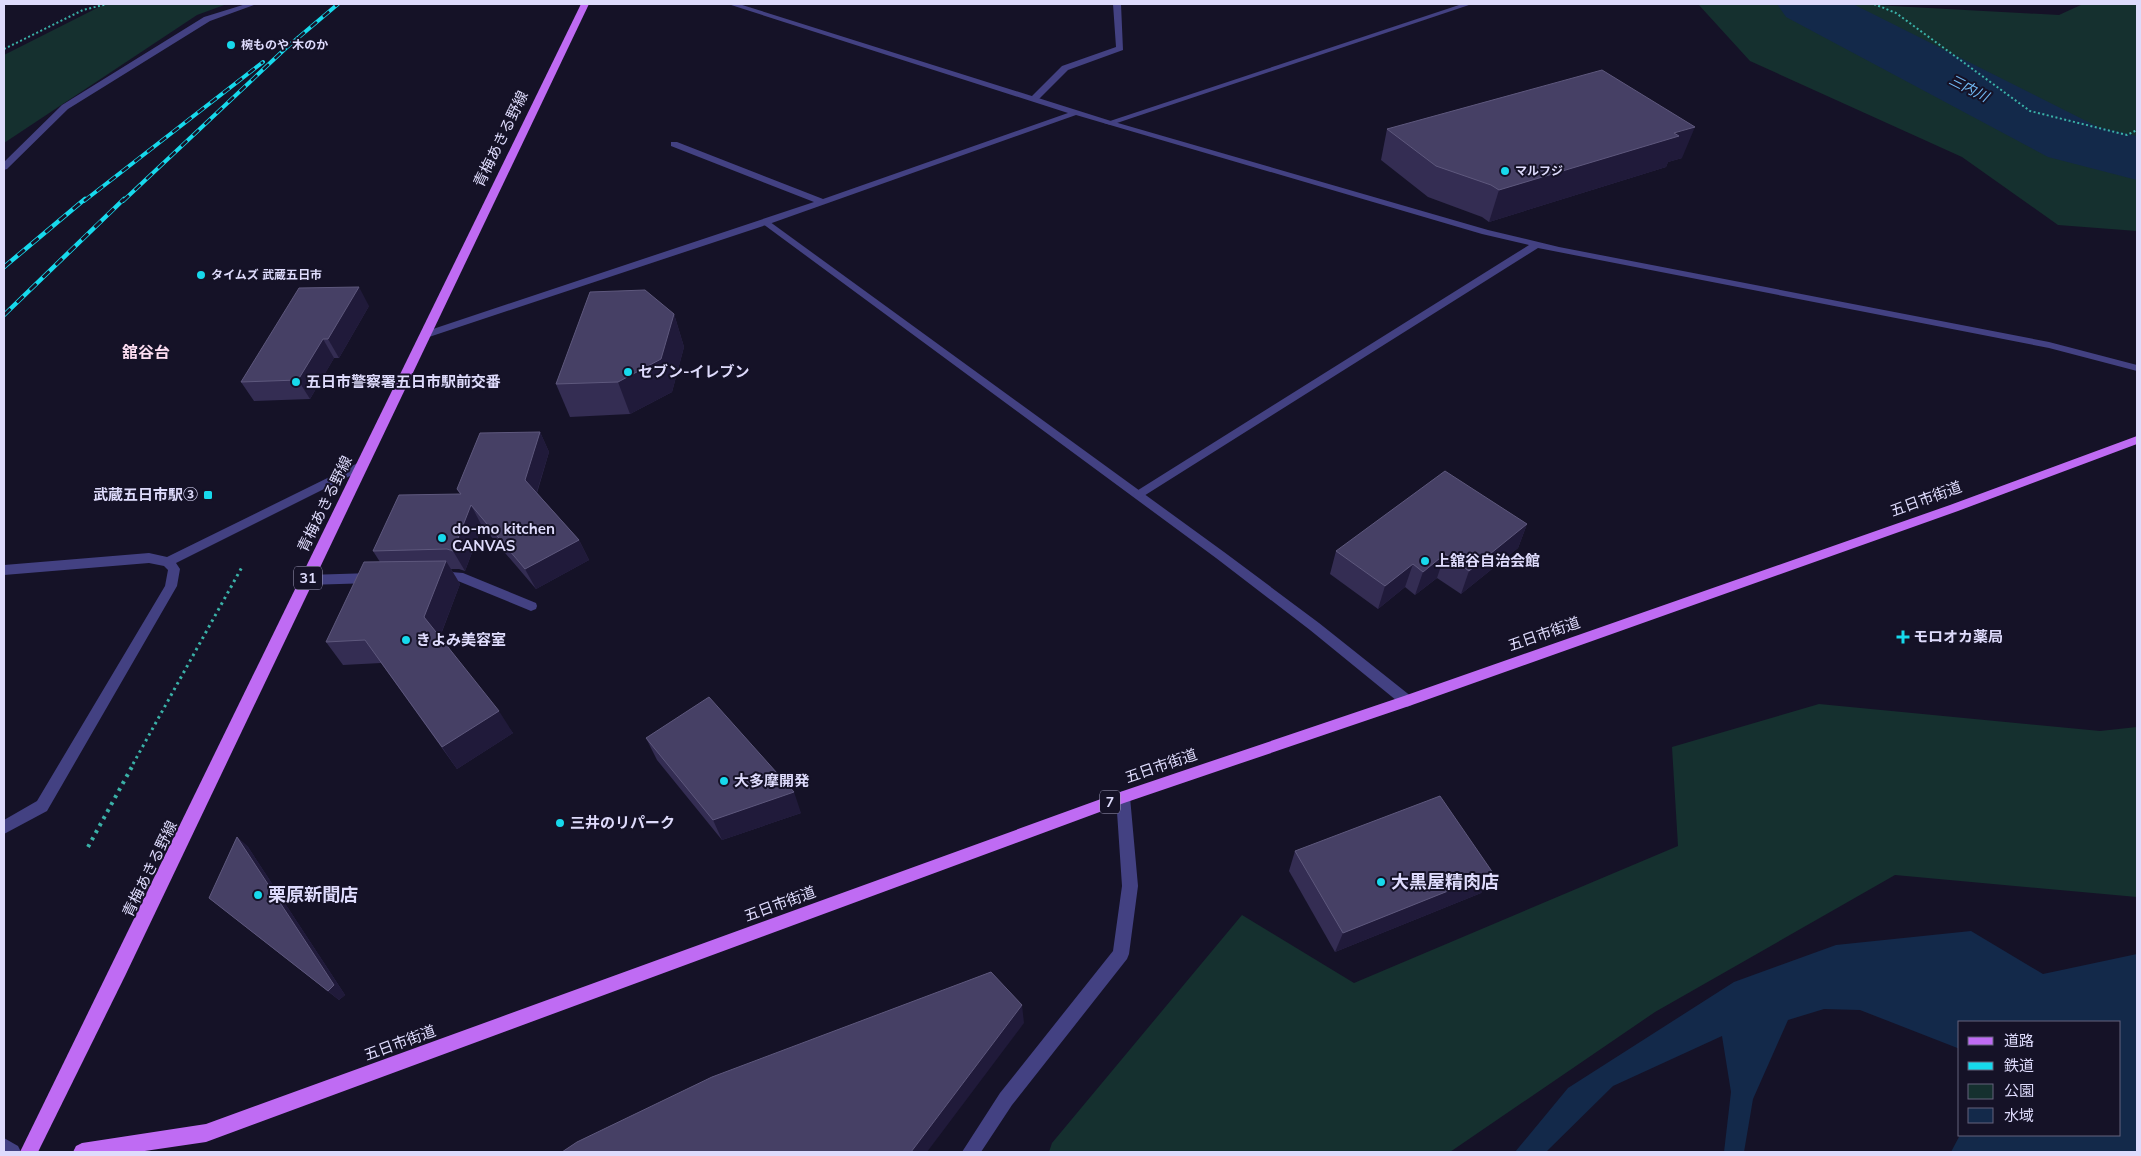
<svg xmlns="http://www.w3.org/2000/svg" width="2141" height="1156" viewBox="0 0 2141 1156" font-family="Mulish,'Noto Sans JP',sans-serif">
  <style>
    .green { fill: #15302f }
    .water { fill: #13294a }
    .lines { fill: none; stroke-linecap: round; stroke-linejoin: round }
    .river { fill: #13294a; fill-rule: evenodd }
    .path-far2 { stroke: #3ab1a8; stroke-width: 2; stroke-dasharray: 2 2.5; stroke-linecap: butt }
    .path-far1 { stroke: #3ab1a8; stroke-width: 3; stroke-dasharray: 2.5 4; stroke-linecap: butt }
    .path { stroke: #3ab1a8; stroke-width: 4; stroke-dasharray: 3 5; stroke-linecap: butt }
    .service { fill: #434182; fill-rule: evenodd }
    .minor { fill: #434182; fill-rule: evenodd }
    .primary { fill: #bf6bf3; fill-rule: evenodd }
    .rail-far1-casing { stroke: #17d9ec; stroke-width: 4 }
    .rail-casing { stroke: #17d9ec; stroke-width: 4.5 }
    .rail-far1 { stroke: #151227; stroke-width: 2.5; stroke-dasharray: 8; stroke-linecap: butt }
    .rail { stroke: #151227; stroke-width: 3; stroke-dasharray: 9; stroke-linecap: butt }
    .wall { fill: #342d53 }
    .shaded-wall { fill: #201a3a }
    .building { fill: #464065; stroke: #5e587d }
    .poi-dot { fill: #17d9ec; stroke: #151227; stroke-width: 2 }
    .labels { text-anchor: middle; stroke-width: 4; stroke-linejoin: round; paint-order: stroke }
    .far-poi-label { font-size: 12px; font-weight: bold; fill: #dedbfc; stroke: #151227; text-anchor: start }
    .far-water-label { font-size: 14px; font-style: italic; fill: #72b9f3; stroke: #151227 }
    .shield { fill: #151227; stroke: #a29fbc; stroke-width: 1 }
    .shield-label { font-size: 14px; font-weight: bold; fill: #dedbfc }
    .street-label { font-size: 15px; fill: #dedbfc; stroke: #151227 }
    .poi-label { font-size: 15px; font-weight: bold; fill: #dedbfc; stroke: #151227; text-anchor: start }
    .neighbourhood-label { font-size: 16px; font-weight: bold; fill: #fcddf1; stroke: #151227 }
    .near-poi-label { font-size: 18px; font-weight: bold; fill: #dedbfc; stroke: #151227; text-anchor: start }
  </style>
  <rect width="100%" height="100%" fill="#151227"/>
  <g class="green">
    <path d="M105,4H227L197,15L4,143V55Z"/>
    <path d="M1698,4H1856L2059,15L2083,4H2137V231L2058,225L1962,157L1750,61Z"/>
    <path d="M1819,704L2100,731L2137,727V897L1895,875L1655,1012L1450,1152H1049L1052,1143L1242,915L1354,983L1678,846L1672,747Z"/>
  </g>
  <path class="water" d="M1971,931L2043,974L2137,954V1152H1951L1960,1135H2120V1022H1960V1049L1860,1010L1824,1009L1788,1020L1753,1099L1744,1152H1724L1731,1092L1722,1036L1613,1086L1546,1152H1515L1568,1088L1734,982L1836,945Z"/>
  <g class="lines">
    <path class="river" d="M1777,4H1853L2098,127L2137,136V180L2048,157L1786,17Z"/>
    <g class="path-far2">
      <path d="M1874,4L1896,13L2030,111L2127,135L2137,130"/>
      <path d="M4,49L83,10L107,4"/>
    </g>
    <path class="path-far1" d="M133,764L242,567"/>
    <path class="path" d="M88,847L134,763"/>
    <g class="service">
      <path d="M1113,4H1121L1123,50L1068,70L1037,101H1031V97L1062,66L1116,47Z"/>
      <path d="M1462,4H1472L1111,125L1104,123Z"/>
      <path d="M766,219L1224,552L1319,623L1412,697L1414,701L1412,705L1407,707L1402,705L1310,630L1216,558L763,224L761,222Z"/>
      <path d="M362,461L368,465L366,468L176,563L180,569L177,586L47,811L4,834V820L37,801L165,586L168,570L164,566L149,563L4,575V565L149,553L167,557Z"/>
      <path d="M439,571L463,573L536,603L537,606L536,609L531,611L458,581L435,579L433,576L435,573Z"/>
      <path d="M372,573L376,575L378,578L376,581L372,583L307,585L303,583L301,580L303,577L307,575Z"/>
      <path d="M1123,791L1128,793L1130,797L1138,886L1129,954L1127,959L1012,1105L981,1152H962L1000,1093L1113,951L1122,886L1116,797L1118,793Z"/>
      <path d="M4,1138L18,1146L21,1152H4Z"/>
    </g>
    <g class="minor">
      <path d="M246,4H257L210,21L68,109L7,169L4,170V162L62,105L204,17Z"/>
      <path d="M728,4H739L1111,121L1488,230L1559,247L2049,342L2137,365V371L2049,348L1538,248L1139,499L1133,495L1135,492L1529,245L1482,234L1076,115L769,224L429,337H421L420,335L421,333L814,202L671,146V142H677L823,199L1068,113Z"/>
    </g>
    <g class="primary">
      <path d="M581,4H589L125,976L38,1152H20Z"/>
      <path d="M2137,436V444L1958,511L1412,705L1124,803L206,1142L138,1152H73L76,1146L82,1143L206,1124L1123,791L1404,696L1950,505Z"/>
    </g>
    <defs>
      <g id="rail-far1">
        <path d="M84,201L263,62"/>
        <path d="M123,201L286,48L338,4"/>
      </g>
      <g id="rail">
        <path d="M4,267L85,199"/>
        <path d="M4,315L124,199"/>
      </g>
    </defs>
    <use href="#rail-far1" class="rail-far1-casing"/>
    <use href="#rail" class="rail-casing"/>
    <use href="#rail-far1" class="rail-far1"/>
    <use href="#rail" class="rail"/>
  </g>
  <g class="wall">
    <path d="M1387,129L1682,158L1668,162L1666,167L1489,222L1482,217L1428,197L1381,160Z"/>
    <path d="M369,306L339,358H334L310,399L254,401L241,382Z"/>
    <path d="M674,314L684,347L672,392L630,414L570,417L556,384Z"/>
    <path d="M540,432L549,452L537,493L579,540L589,560L536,589L482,526L465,571L459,569H451L460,584L440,637L513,733L457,769L381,663L343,665L326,642L380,562L373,551L460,494L457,489Z"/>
    <path d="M1527,524L1518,548L1461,594L1437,578L1415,595L1405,587L1378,609L1330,574L1336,551Z"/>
    <path d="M646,738L801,813L722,840L657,760Z"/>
    <path d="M237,837L248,847L345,995L339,1000L209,898Z"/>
    <path d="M1295,851L1493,873L1481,893L1335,952L1289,871Z"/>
  </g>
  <g class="shaded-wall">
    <path d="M1695,127L1682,158L1668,162L1666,167L1489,222L1499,190Z"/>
    <path d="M359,287L369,306L339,358L328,339Z"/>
    <path d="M674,314L684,347L672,392L630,414L618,382Z"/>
    <path d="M323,339L334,358L310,399L298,380Z"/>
    <path d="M540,432L549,452L534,501L525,480Z"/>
    <path d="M471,505L482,526L465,571L453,551Z"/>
    <path d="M1527,524L1518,548L1461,594L1469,571Z"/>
    <path d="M579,540L589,560L536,589L525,569Z"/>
    <path d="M1445,554L1437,578L1415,595L1423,572Z"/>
    <path d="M446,561L460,584L439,639L424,617Z"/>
    <path d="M1413,564L1405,587L1378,609L1385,586Z"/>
    <path d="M499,711L513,733L457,769L442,747Z"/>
    <path d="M794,792L801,813L722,840L713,820Z"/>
    <path d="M237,837L248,847L345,995L339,1000L328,991Z"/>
    <path d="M1493,873L1481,893L1335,952L1343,933Z"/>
    <path d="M1022,1005L1024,1023L927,1152H911Z"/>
  </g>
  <g class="building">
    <path d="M1602,70L1695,127L1674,133L1679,136L1499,190L1491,185L1436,166L1387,129Z"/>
    <path d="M359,287L328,339H323L298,380L241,382L299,288Z"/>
    <path d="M645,290L674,314L661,359L618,382L556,384L590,292Z"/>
    <path d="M540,432L525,480L579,540L525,569L471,505L453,551L447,549L373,551L399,495L461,494L457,489L480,433Z"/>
    <path d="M1445,471L1527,524L1469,571L1445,554L1423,572L1413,564L1385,586L1336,551Z"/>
    <path d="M446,561L424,617L499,711L442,747L365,640L326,642L364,562Z"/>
    <path d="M709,697L794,792L713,820L646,738Z"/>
    <path d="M1440,796L1493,873L1343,933L1295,851Z"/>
    <path d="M237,837L334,985L328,991L209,898Z"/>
    <path d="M991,972L1022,1005L911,1152H562L577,1142L712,1077Z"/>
  </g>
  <g class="poi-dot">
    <circle cx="231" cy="45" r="5"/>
    <circle cx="1505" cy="171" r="5"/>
    <circle cx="201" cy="275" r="5"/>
    <circle cx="628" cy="372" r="5"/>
    <circle cx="296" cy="382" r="5"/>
    <rect x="203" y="490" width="10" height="10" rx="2.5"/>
    <circle cx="442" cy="538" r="5"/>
    <circle cx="1425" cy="561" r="5"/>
    <path d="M1900.5 629.5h5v5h5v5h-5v5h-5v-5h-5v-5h5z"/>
    <circle cx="406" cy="640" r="5"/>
    <circle cx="724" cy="781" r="5"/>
    <circle cx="560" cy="823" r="5"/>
    <circle cx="1381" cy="882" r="5"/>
    <circle cx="258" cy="895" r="5"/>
  </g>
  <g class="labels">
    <g class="far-poi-label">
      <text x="241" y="49">椀ものや 木のか</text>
      <text x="1515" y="175">マルフジ</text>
      <text x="211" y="279">タイムズ 武蔵五日市</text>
    </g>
    <g class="far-water-label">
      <text transform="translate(1969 88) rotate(27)" y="5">三内川</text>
    </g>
    <g class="shield">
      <rect x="294" y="566.5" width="28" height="23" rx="4"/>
      <rect x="1100" y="790.5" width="20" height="23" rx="4"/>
    </g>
    <g class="shield-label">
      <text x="308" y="583">31</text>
      <text x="1110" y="807">7</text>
    </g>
    <g class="street-label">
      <text transform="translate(501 139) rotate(-64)" y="5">青梅あきる野線</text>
      <text transform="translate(1926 499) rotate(-20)" y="5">五日市街道</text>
      <text transform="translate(325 504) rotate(-64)" y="5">青梅あきる野線</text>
      <text transform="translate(1544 634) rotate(-19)" y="5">五日市街道</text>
      <text transform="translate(1161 766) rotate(-19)" y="5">五日市街道</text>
      <text transform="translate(150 869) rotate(-64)" y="5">青梅あきる野線</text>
      <text transform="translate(780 904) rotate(-20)" y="5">五日市街道</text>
      <text transform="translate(400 1043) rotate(-20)" y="5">五日市街道</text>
    </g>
    <g class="poi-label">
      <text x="638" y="377">セブン-イレブン</text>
      <text x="306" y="387">五日市警察署五日市駅前交番</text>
      <text x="198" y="500" text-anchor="end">武蔵五日市駅③</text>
      <text x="452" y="534">do-mo kitchen<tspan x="452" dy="17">CANVAS</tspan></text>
      <text x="1435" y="566">上舘谷自治会館</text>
      <text x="1913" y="642">モロオカ薬局</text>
      <text x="416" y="645">きよみ美容室</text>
      <text x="734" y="786">大多摩開発</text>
      <text x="570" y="828">三井のリパーク</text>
    </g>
    <g class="neighbourhood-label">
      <text x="146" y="358">舘谷台</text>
    </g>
    <g class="near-poi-label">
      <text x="1391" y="888">大黒屋精肉店</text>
      <text x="268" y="901">栗原新聞店</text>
    </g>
  </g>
  <rect width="2141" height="1156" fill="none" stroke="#dedbfc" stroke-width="10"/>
  <rect x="1958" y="1021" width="162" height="115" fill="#151227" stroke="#65627c"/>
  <rect x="1968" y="1037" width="25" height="8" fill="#bf6bf3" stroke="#65627c"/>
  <text x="2004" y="1046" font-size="15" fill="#dedbfc">道路</text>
  <rect x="1968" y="1062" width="25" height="8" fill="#17d9ec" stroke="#65627c"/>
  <text x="2004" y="1071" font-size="15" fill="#dedbfc">鉄道</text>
  <rect x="1968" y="1084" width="25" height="15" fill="#15302f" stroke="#65627c"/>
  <text x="2004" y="1096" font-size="15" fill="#dedbfc">公園</text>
  <rect x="1968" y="1108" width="25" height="15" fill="#13294a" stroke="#65627c"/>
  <text x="2004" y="1121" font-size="15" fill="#dedbfc">水域</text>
</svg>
